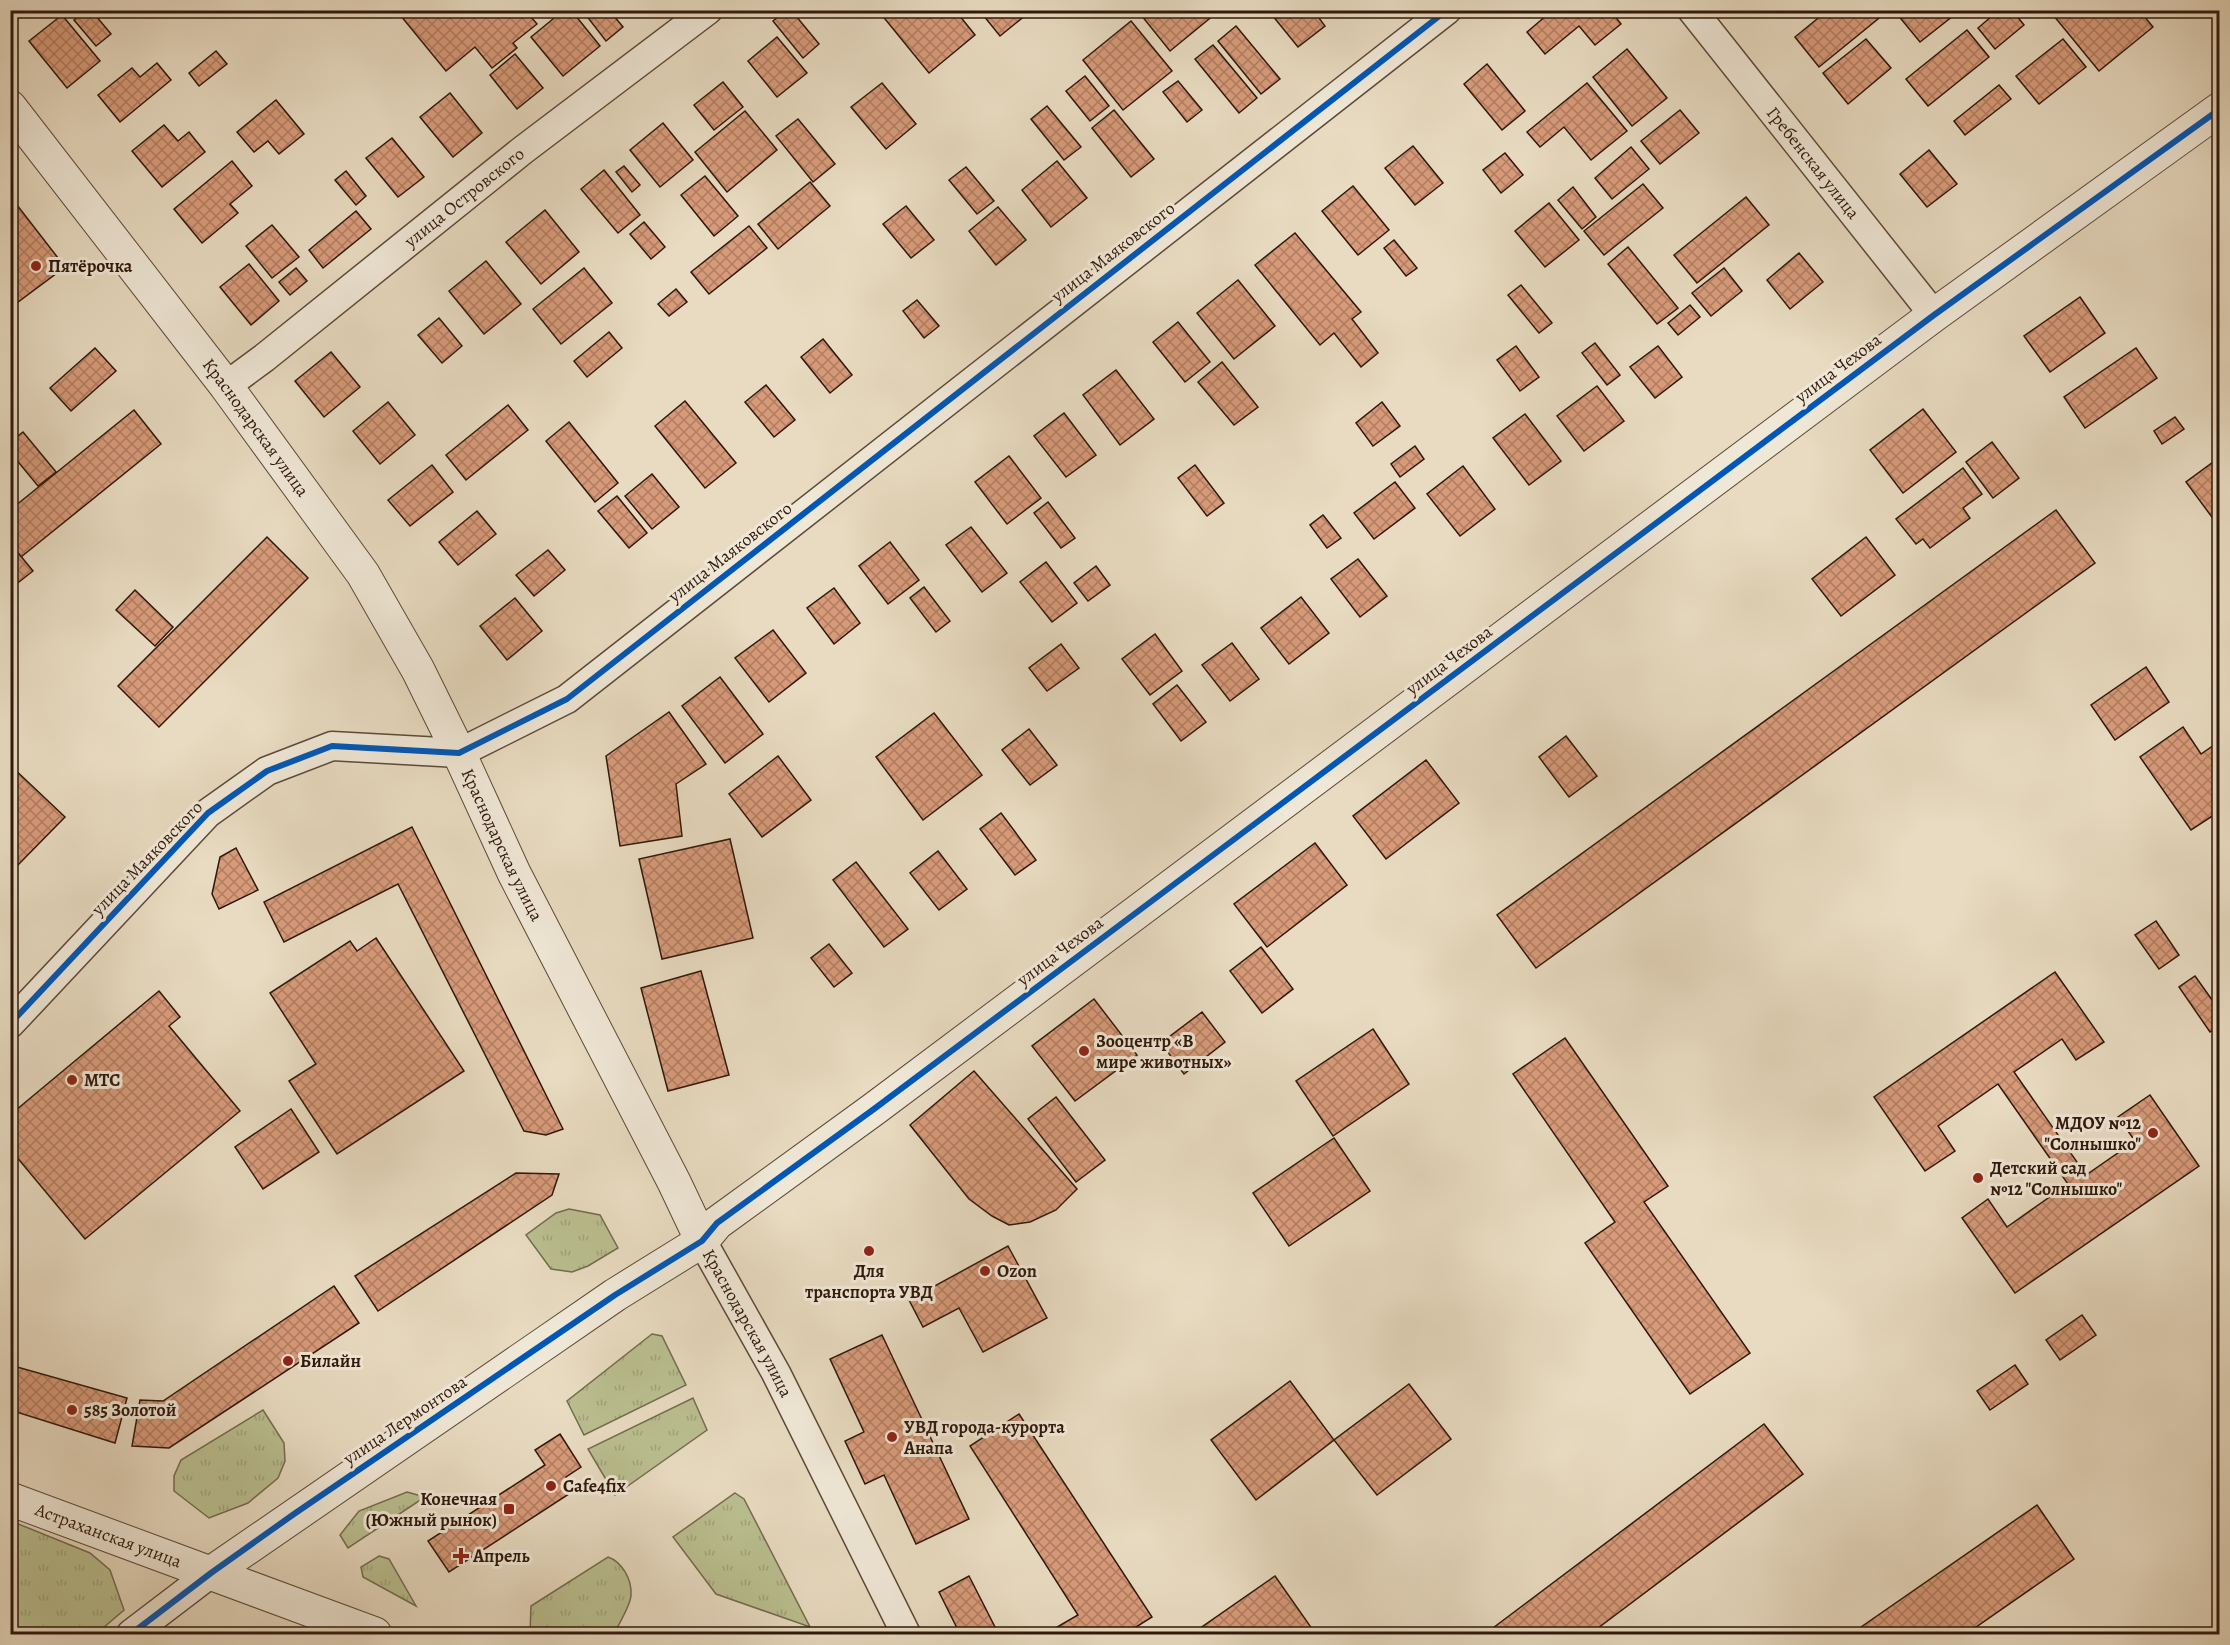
<svg xmlns="http://www.w3.org/2000/svg" width="2230" height="1645" viewBox="0 0 2230 1645" font-family="Alegreya,serif">
  <style>
    .grass { fill: url(#grass-tufts); stroke: #746c4e; stroke-width: 1.5 }
    .building { fill: url(#building-cross-hatch); stroke: #2f180b; stroke-width: 1.5 }
    .lines { fill: none; stroke-linecap: round; stroke-linejoin: round }
    .minor-casing { stroke: #5d4938; stroke-width: 31 }
    .tertiary-casing { stroke: #5d4938; stroke-width: 35 }
    .minor { stroke: #f0e8d7; stroke-width: 28 }
    .tertiary { stroke: #f0e8d7; stroke-width: 33 }
    .cycleway-casing { stroke: #f0e8d7; stroke-width: 10 }
    .cycleway { stroke: #0057b8; stroke-width: 6 }
    .poi-dot { fill: #8f2418; stroke: #f0e8d7; stroke-width: 2 }
    .labels { text-anchor: middle; stroke-width: 6; stroke-linejoin: round; paint-order: stroke }
    .street-label { font-size: 18px; fill: #2f180b; stroke: #f0e8d7 }
    .poi-label { font-size: 18px; font-weight: bold; fill: #2f180b; stroke: #f0e8d7; text-anchor: start }
  </style>
  <defs>
    <pattern id="grass-tufts" width="24" height="20" patternUnits="userSpaceOnUse" patternTransform="scale(1.5)"><rect width="24" height="20" fill="#babf90"/><path d="M3 7l-1-3M5 7V3M7 7l1-3M15 17l-1-3M17 17v-4M19 17l1-3" fill="none" stroke="#a0a37b"/></pattern>
    <pattern id="building-cross-hatch" width="8" height="8" patternUnits="userSpaceOnUse" patternTransform="scale(1.5)"><rect width="8" height="8" fill="#d89b7a"/><path d="M0 0l8 8M0 8l8-8" fill="none" stroke="#b07d62"/></pattern>
  </defs>
  <rect width="100%" height="100%" fill="#e8dbc1"/>
  <filter id="stains"><feTurbulence type="fractalNoise" baseFrequency=".00333" numOctaves="4"/><feColorMatrix values="0 0 0 0 .2 0 0 0 0 .09 0 0 0 0 .02 0 0 0 .5 -.17"/></filter>
  <radialGradient id="worn" r=".72"><stop offset=".6" stop-color="#630" stop-opacity="0"/><stop offset="1" stop-color="#630" stop-opacity=".3"/></radialGradient>
  <g class="grass">
    <path d="M569,1209L600,1215L618,1248L588,1266L572,1272L551,1269L526,1235L556,1213Z"/>
    <path d="M652,1334L662,1336L686,1385L584,1435L567,1401Z"/>
    <path d="M693,1398L707,1430L615,1495L588,1449Z"/>
    <path d="M263,1410L284,1443L285,1461L278,1478L248,1503L209,1518L174,1491V1476L181,1460Z"/>
    <path d="M407,1492L425,1497L348,1548L340,1535L359,1511Z"/>
    <path d="M735,1493L744,1499L810,1627L716,1594L673,1537Z"/>
    <path d="M11,1521L90,1553L110,1570L124,1610L96,1634H11Z"/>
    <path d="M379,1556L389,1559L416,1606L363,1577L361,1567Z"/>
    <path d="M608,1557C622,1562 632,1579 631,1595C631,1605 618,1625 614,1634H530L531,1606Z"/>
  </g>
  <g class="building">
    <path d="M85,10H91L111,34L96,46L74,20Z"/>
    <path d="M396,10H525L537,24L513,43L517,48L492,68L475,47L446,71Z"/>
    <path d="M564,10H571L600,46L563,76L531,37Z"/>
    <path d="M582,10H609L623,27L606,41Z"/>
    <path d="M786,10H791L819,44L803,58L773,21Z"/>
    <path d="M885,10H955L975,35L929,73L881,14Z"/>
    <path d="M979,10H1032L1000,36Z"/>
    <path d="M1137,10H1220L1170,51Z"/>
    <path d="M1268,10H1313L1325,26L1298,47Z"/>
    <path d="M1553,10H1610L1621,24L1595,45L1579,26L1545,54L1527,32Z"/>
    <path d="M1828,10H1889L1819,67L1795,37Z"/>
    <path d="M1901,10H1957L1958,12L1920,42L1897,14Z"/>
    <path d="M1999,10H2012L2024,25L1995,49L1978,28Z"/>
    <path d="M2049,10H2139L2153,27L2099,71Z"/>
    <path d="M62,15L100,61L67,88L29,41Z"/>
    <path d="M1131,21L1172,71L1123,110L1083,60Z"/>
    <path d="M1236,26L1280,79L1261,94L1218,41Z"/>
    <path d="M1967,30L1989,57L1928,106L1906,79Z"/>
    <path d="M777,37L807,73L777,97L748,61Z"/>
    <path d="M1866,39L1891,68L1848,104L1823,73Z"/>
    <path d="M2063,39L2086,67L2039,104L2016,76Z"/>
    <path d="M1213,45L1257,98L1239,113L1195,59Z"/>
    <path d="M1627,49L1667,98L1632,126L1593,77Z"/>
    <path d="M216,51L227,64L199,86L189,73Z"/>
    <path d="M515,54L543,88L517,109L490,75Z"/>
    <path d="M157,63L171,80L120,122L98,95L132,68L140,77Z"/>
    <path d="M1487,64L1525,111L1502,130L1464,84Z"/>
    <path d="M1085,76L1109,106L1090,121L1066,91Z"/>
    <path d="M1178,81L1202,110L1187,122L1163,92Z"/>
    <path d="M723,82L743,107L714,130L694,105Z"/>
    <path d="M882,83L916,124L886,149L851,107Z"/>
    <path d="M1587,83L1627,131L1591,160L1564,127L1540,147L1527,132Z"/>
    <path d="M1999,85L2011,99L1965,135L1954,121Z"/>
    <path d="M450,93L482,133L453,157L420,117Z"/>
    <path d="M276,100L304,134L279,154L268,141L254,152L237,132Z"/>
    <path d="M1047,106L1081,147L1064,160L1031,119Z"/>
    <path d="M1114,110L1154,159L1131,177L1092,128Z"/>
    <path d="M1680,110L1699,133L1660,164L1641,141Z"/>
    <path d="M745,111L777,150L727,192L695,152Z"/>
    <path d="M798,119L835,164L813,182L776,136Z"/>
    <path d="M663,123L693,160L660,187L630,150Z"/>
    <path d="M164,125L178,141L189,132L205,152L162,187L132,151Z"/>
    <path d="M392,138L424,177L398,197L366,158Z"/>
    <path d="M1413,146L1443,183L1415,205L1385,168Z"/>
    <path d="M1631,147L1649,169L1612,199L1595,178Z"/>
    <path d="M1929,150L1957,184L1927,207L1900,174Z"/>
    <path d="M1505,153L1523,175L1501,193L1483,170Z"/>
    <path d="M232,161L252,186L230,204L238,213L202,243L174,209Z"/>
    <path d="M1057,161L1087,198L1051,227L1022,190Z"/>
    <path d="M624,166L640,185L632,192L616,172Z"/>
    <path d="M966,167L994,201L977,214L949,180Z"/>
    <path d="M604,170L640,215L618,233L581,189Z"/>
    <path d="M346,171L366,196L356,205L335,180Z"/>
    <path d="M705,176L738,216L714,236L681,195Z"/>
    <path d="M810,182L830,206L778,249L758,224Z"/>
    <path d="M1643,184L1663,208L1604,255L1584,231Z"/>
    <path d="M1353,186L1389,230L1358,255L1322,211Z"/>
    <path d="M1573,187L1596,217L1582,229L1558,200Z"/>
    <path d="M10,196L65,267L10,308Z"/>
    <path d="M1746,197L1769,225L1697,283L1674,255Z"/>
    <path d="M1549,203L1579,240L1545,267L1515,231Z"/>
    <path d="M906,206L934,240L911,258L883,224Z"/>
    <path d="M998,207L1026,240L996,265L969,231Z"/>
    <path d="M545,210L579,252L541,284L506,242Z"/>
    <path d="M356,211L371,229L323,268L309,250Z"/>
    <path d="M644,222L665,247L651,259L630,234Z"/>
    <path d="M272,225L299,257L272,278L246,246Z"/>
    <path d="M749,226L767,248L709,294L691,272Z"/>
    <path d="M1295,233L1361,312L1352,319L1378,353L1361,367L1334,333L1320,345L1255,265Z"/>
    <path d="M1394,240L1417,268L1406,276L1384,248Z"/>
    <path d="M1628,247L1678,308L1657,324L1608,264Z"/>
    <path d="M1799,253L1823,282L1790,309L1767,280Z"/>
    <path d="M486,261L521,304L484,334L449,291Z"/>
    <path d="M249,264L279,301L251,325L220,287Z"/>
    <path d="M296,268L307,281L290,295L279,282Z"/>
    <path d="M584,268L612,303L561,344L533,309Z"/>
    <path d="M1724,268L1742,291L1711,316L1692,293Z"/>
    <path d="M1238,280L1275,326L1234,359L1197,313Z"/>
    <path d="M1521,285L1552,323L1539,333L1508,295Z"/>
    <path d="M676,289L687,302L669,316L658,304Z"/>
    <path d="M2080,297L2105,333L2050,372L2024,336Z"/>
    <path d="M917,300L939,326L924,338L903,311Z"/>
    <path d="M1690,305L1700,317L1678,335L1668,323Z"/>
    <path d="M439,318L462,346L442,363L418,335Z"/>
    <path d="M1178,322L1210,362L1185,382L1153,342Z"/>
    <path d="M609,332L622,348L587,377L574,361Z"/>
    <path d="M823,339L852,375L830,393L801,357Z"/>
    <path d="M1595,343L1620,375L1607,385L1582,353Z"/>
    <path d="M1516,346L1539,377L1520,391L1497,360Z"/>
    <path d="M1658,346L1682,377L1655,398L1630,367Z"/>
    <path d="M95,348L116,371L71,411L50,388Z"/>
    <path d="M2136,348L2157,378L2085,428L2064,397Z"/>
    <path d="M331,352L360,387L324,417L295,381Z"/>
    <path d="M1222,362L1258,407L1234,425L1198,382Z"/>
    <path d="M1116,370L1154,419L1120,445L1083,395Z"/>
    <path d="M766,385L795,420L774,437L745,402Z"/>
    <path d="M1597,386L1624,421L1584,451L1557,416Z"/>
    <path d="M685,401L736,463L705,488L655,426Z"/>
    <path d="M388,402L415,435L380,464L353,431Z"/>
    <path d="M1382,402L1400,426L1373,446L1356,423Z"/>
    <path d="M508,405L528,430L466,480L446,455Z"/>
    <path d="M1923,409L1956,452L1903,493L1870,450Z"/>
    <path d="M134,410L161,444L21,557L10,543V510Z"/>
    <path d="M1064,413L1096,455L1066,477L1034,436Z"/>
    <path d="M1525,414L1561,461L1529,485L1493,438Z"/>
    <path d="M2175,417L2184,429L2162,444L2154,431Z"/>
    <path d="M569,422L618,483L595,502L546,441Z"/>
    <path d="M23,432L56,472L38,486L10,452V442Z"/>
    <path d="M1992,442L2019,478L1993,498L1966,462Z"/>
    <path d="M1415,446L1424,459L1400,477L1391,464Z"/>
    <path d="M1009,456L1041,498L1007,524L975,482Z"/>
    <path d="M2220,457V528L2186,482Z"/>
    <path d="M432,465L453,492L410,526L388,500Z"/>
    <path d="M1195,465L1224,503L1207,516L1178,478Z"/>
    <path d="M1463,466L1495,509L1460,536L1427,494Z"/>
    <path d="M1963,468L1982,494L1963,508L1970,518L1930,548L1923,539L1916,544L1896,519Z"/>
    <path d="M652,474L679,507L652,529L625,496Z"/>
    <path d="M1395,482L1415,508L1374,539L1354,513Z"/>
    <path d="M617,496L647,533L629,548L598,511Z"/>
    <path d="M1048,502L1075,538L1061,548L1034,513Z"/>
    <path d="M2056,510L2095,563L1536,968L1497,915Z"/>
    <path d="M477,511L496,534L458,565L439,542Z"/>
    <path d="M1323,515L1341,538L1327,548L1310,525Z"/>
    <path d="M971,527L1007,573L982,592L946,545Z"/>
    <path d="M267,537L308,578L159,727L118,686Z"/>
    <path d="M1866,537L1895,575L1841,616L1812,579Z"/>
    <path d="M890,542L919,580L888,604L859,566Z"/>
    <path d="M10,543L33,571L10,589Z"/>
    <path d="M548,550L565,570L534,596L516,575Z"/>
    <path d="M1358,559L1387,596L1360,617L1331,579Z"/>
    <path d="M1046,562L1077,603L1052,622L1020,582Z"/>
    <path d="M1096,566L1110,585L1088,601L1074,583Z"/>
    <path d="M924,587L950,621L936,632L910,598Z"/>
    <path d="M834,588L860,623L834,644L807,608Z"/>
    <path d="M135,590L173,627L155,646L116,610Z"/>
    <path d="M1301,597L1329,633L1289,664L1261,628Z"/>
    <path d="M515,598L542,631L507,660L480,626Z"/>
    <path d="M773,630L806,673L769,702L735,658Z"/>
    <path d="M1155,634L1182,671L1150,695L1122,659Z"/>
    <path d="M1232,643L1259,679L1230,701L1202,665Z"/>
    <path d="M1061,644L1079,668L1047,691L1029,668Z"/>
    <path d="M2146,667L2169,702L2115,740L2091,705Z"/>
    <path d="M720,677L763,734L725,763L682,706Z"/>
    <path d="M1177,685L1206,722L1181,741L1153,704Z"/>
    <path d="M669,712L706,764L676,784L682,836L620,846L606,756Z"/>
    <path d="M934,713L982,775L923,820L876,757Z"/>
    <path d="M2183,727L2201,754L2220,741V811L2191,830L2140,757Z"/>
    <path d="M1029,729L1057,765L1030,785L1002,750Z"/>
    <path d="M1566,736L1597,776L1569,797L1539,757Z"/>
    <path d="M778,756L811,800L762,837L729,794Z"/>
    <path d="M1426,760L1459,803L1386,859L1353,816Z"/>
    <path d="M10,765L65,817L16,867L10,862Z"/>
    <path d="M1001,813L1036,860L1015,875L980,829Z"/>
    <path d="M412,827L563,1129L546,1135L524,1131L398,884L284,942L264,902Z"/>
    <path d="M730,839L753,938L662,959L639,859Z"/>
    <path d="M1315,843L1347,885L1267,947L1234,904Z"/>
    <path d="M236,848L258,890L219,909L212,894L220,857Z"/>
    <path d="M938,851L967,889L939,910L910,873Z"/>
    <path d="M856,862L908,929L884,947L833,880Z"/>
    <path d="M2156,921L2179,955L2159,969L2135,935Z"/>
    <path d="M376,938L464,1071L337,1154L289,1081L316,1064L270,993L350,941L357,951Z"/>
    <path d="M829,944L852,973L834,987L811,958Z"/>
    <path d="M1261,947L1293,989L1262,1013L1230,971Z"/>
    <path d="M701,971L729,1075L668,1091L641,988Z"/>
    <path d="M2055,972L2104,1042L2076,1060L2062,1039L2014,1072L2086,1175L2135,1141L2118,1117L2150,1095L2199,1166L2015,1293L1962,1218L1988,1199L2007,1227L2068,1184L1998,1084L1938,1126L1955,1151L1925,1171L1874,1097Z"/>
    <path d="M2195,976L2220,1011V1025L2210,1032L2179,987Z"/>
    <path d="M159,991L180,1017L169,1026L240,1111L85,1239L10,1149V1115Z"/>
    <path d="M1094,999L1137,1055L1075,1101L1032,1046Z"/>
    <path d="M1202,1012L1225,1042L1184,1074L1161,1043Z"/>
    <path d="M1373,1029L1409,1084L1333,1136L1296,1081Z"/>
    <path d="M1565,1038L1668,1186L1644,1202L1750,1353L1690,1394L1585,1243L1615,1222L1513,1074Z"/>
    <path d="M974,1071L1077,1189L1056,1210L1030,1222L1009,1225L992,1216L969,1199L910,1125Z"/>
    <path d="M1056,1097L1105,1160L1076,1182L1028,1119Z"/>
    <path d="M291,1109L319,1152L263,1189L235,1147Z"/>
    <path d="M1334,1138L1370,1191L1289,1246L1253,1193Z"/>
    <path d="M516,1173L559,1174L552,1195L378,1311L355,1276Z"/>
    <path d="M1008,1246L1047,1318L983,1352L959,1308L923,1327L909,1300Z"/>
    <path d="M334,1286L359,1323L169,1448L132,1446L140,1400L163,1401Z"/>
    <path d="M2082,1315L2096,1335L2060,1360L2046,1340Z"/>
    <path d="M882,1335L969,1519L916,1544L884,1475L865,1484L845,1441L864,1432L830,1359Z"/>
    <path d="M10,1365L127,1398L115,1443L10,1410Z"/>
    <path d="M2015,1365L2028,1384L1990,1410L1977,1391Z"/>
    <path d="M1290,1381L1334,1440L1256,1500L1211,1440Z"/>
    <path d="M1409,1384L1451,1439L1377,1495L1334,1440Z"/>
    <path d="M1019,1414L1152,1617L1125,1634H1045L1078,1615L970,1446Z"/>
    <path d="M1764,1424L1803,1474L1590,1634H1485Z"/>
    <path d="M560,1434L581,1467L566,1477L575,1490L449,1572L428,1541L545,1465L535,1450Z"/>
    <path d="M2037,1505L2074,1559L1966,1634H1851Z"/>
    <path d="M969,1576L997,1631L991,1634H960L939,1592Z"/>
    <path d="M1275,1576L1315,1633L1312,1634H1203L1199,1629Z"/>
  </g>
  <g class="lines">
    <defs>
      <g id="minor">
        <path id="s1" d="M1692,10L1934,315"/>
        <path id="s2" d="M226,386L264,358L523,150L708,10"/>
        <path d="M10,1024L208,813L267,771L332,746L459,753L567,699L1447,10"/>
        <path id="s3" d="M702,1241L776,1373L906,1634"/>
        <path d="M131,1634L211,1573"/>
      </g>
      <g id="tertiary">
        <path id="s4" d="M10,107L226,386L363,574L418,670L459,753L514,873L674,1182L702,1241"/>
        <path id="s5" d="M10,1499L375,1634"/>
        <path d="M211,1573L615,1295L702,1241L717,1223L874,1109L1934,315L2220,109"/>
      </g>
    </defs>
    <use href="#minor" class="minor-casing"/>
    <use href="#tertiary" class="tertiary-casing"/>
    <use href="#minor" class="minor"/>
    <use href="#tertiary" class="tertiary"/>
    <defs>
      <g id="cycleway">
        <path d="M10,1024L208,813L267,771L332,746L459,753L567,699L1447,10"/>
        <path d="M131,1634L211,1573L294,1514L615,1295L702,1241L717,1223L874,1109L1934,315L2220,109"/>
      </g>
    </defs>
    <use href="#cycleway" class="cycleway-casing"/>
    <use href="#cycleway" class="cycleway"/>
  </g>
  <g class="poi-dot">
    <circle cx="36" cy="266" r="6"/>
    <circle cx="1084" cy="1051" r="6"/>
    <circle cx="72" cy="1080" r="6"/>
    <circle cx="2153" cy="1133" r="6"/>
    <circle cx="1978" cy="1178" r="6"/>
    <circle cx="869" cy="1251" r="6"/>
    <circle cx="985" cy="1271" r="6"/>
    <circle cx="288" cy="1361" r="6"/>
    <circle cx="72" cy="1410" r="6"/>
    <circle cx="892" cy="1437" r="6"/>
    <circle cx="551" cy="1486" r="6"/>
    <rect x="503" y="1503" width="12" height="12" rx="3"/>
    <path d="M458 1547h6v6h6v6h-6v6h-6v-6h-6v-6h6z"/>
  </g>
  <g class="labels">
    <g class="street-label">
      <text dy="6" stroke="none"><textPath href="#s1" startOffset="195">Гребенская улица</textPath></text>
      <text dy="6" stroke="none"><textPath href="#s2" startOffset="304">улица Островского</textPath></text>
      <text transform="translate(1113 252) rotate(-38)" y="6">улица Маяковского</text>
      <text transform="translate(1838 368) rotate(-37)" y="6">улица Чехова</text>
      <text dy="6" stroke="none"><textPath href="#s4" startOffset="404">Краснодарская улица</textPath></text>
      <text transform="translate(730 552) rotate(-38)" y="6">улица Маяковского</text>
      <text transform="translate(1449 660) rotate(-37)" y="6">улица Чехова</text>
      <text dy="6" stroke="none"><textPath href="#s4" startOffset="890">Краснодарская улица</textPath></text>
      <text transform="translate(147 858) rotate(-46)" y="6">улица Маяковского</text>
      <text transform="translate(1060 951) rotate(-37)" y="6">улица Чехова</text>
      <text dy="6" stroke="none"><textPath href="#s3" startOffset="94">Краснодарская улица</textPath></text>
      <text transform="translate(405 1420) rotate(-34)" y="6">улица Лермонтова</text>
      <text dy="6" stroke="none"><textPath href="#s5" startOffset="105">Астраханская улица</textPath></text>
    </g>
    <g class="poi-label">
      <text x="48" y="272">Пятёрочка</text>
      <text x="1096" y="1047">Зооцентр «В<tspan x="1096" dy="21">мире животных»</tspan></text>
      <text x="84" y="1086">МТС</text>
      <text x="2141" y="1129" text-anchor="end">МДОУ №12<tspan x="2141" dy="21">"Солнышко"</tspan></text>
      <text x="1990" y="1174">Детский сад<tspan x="1990" dy="21">№12 "Солнышко"</tspan></text>
      <text x="869" y="1277" text-anchor="middle">Для<tspan x="869" dy="21">транспорта УВД</tspan></text>
      <text x="997" y="1277">Ozon</text>
      <text x="300" y="1367">Билайн</text>
      <text x="84" y="1416">585 Золотой</text>
      <text x="904" y="1433">УВД города-курорта<tspan x="904" dy="21">Анапа</tspan></text>
      <text x="563" y="1492">Cafe4fix</text>
      <text x="497" y="1505" text-anchor="end">Конечная<tspan x="497" dy="21">(Южный рынок)</tspan></text>
      <text x="473" y="1562">Апрель</text>
    </g>
  </g>
  <rect width="2230" height="1645" fill="none" stroke="#e8dbc1" stroke-width="36"/>
  <rect x="12" y="12" width="2206" height="1621" fill="none" stroke="#2f180b" stroke-width="3"/>
  <rect x="18" y="18" width="2194" height="1609" fill="none" stroke="#2f180b" stroke-width="1.5"/>
  <rect width="100%" height="100%" filter="url(#stains)"/>
  <rect width="100%" height="100%" fill="url(#worn)"/>
</svg>
